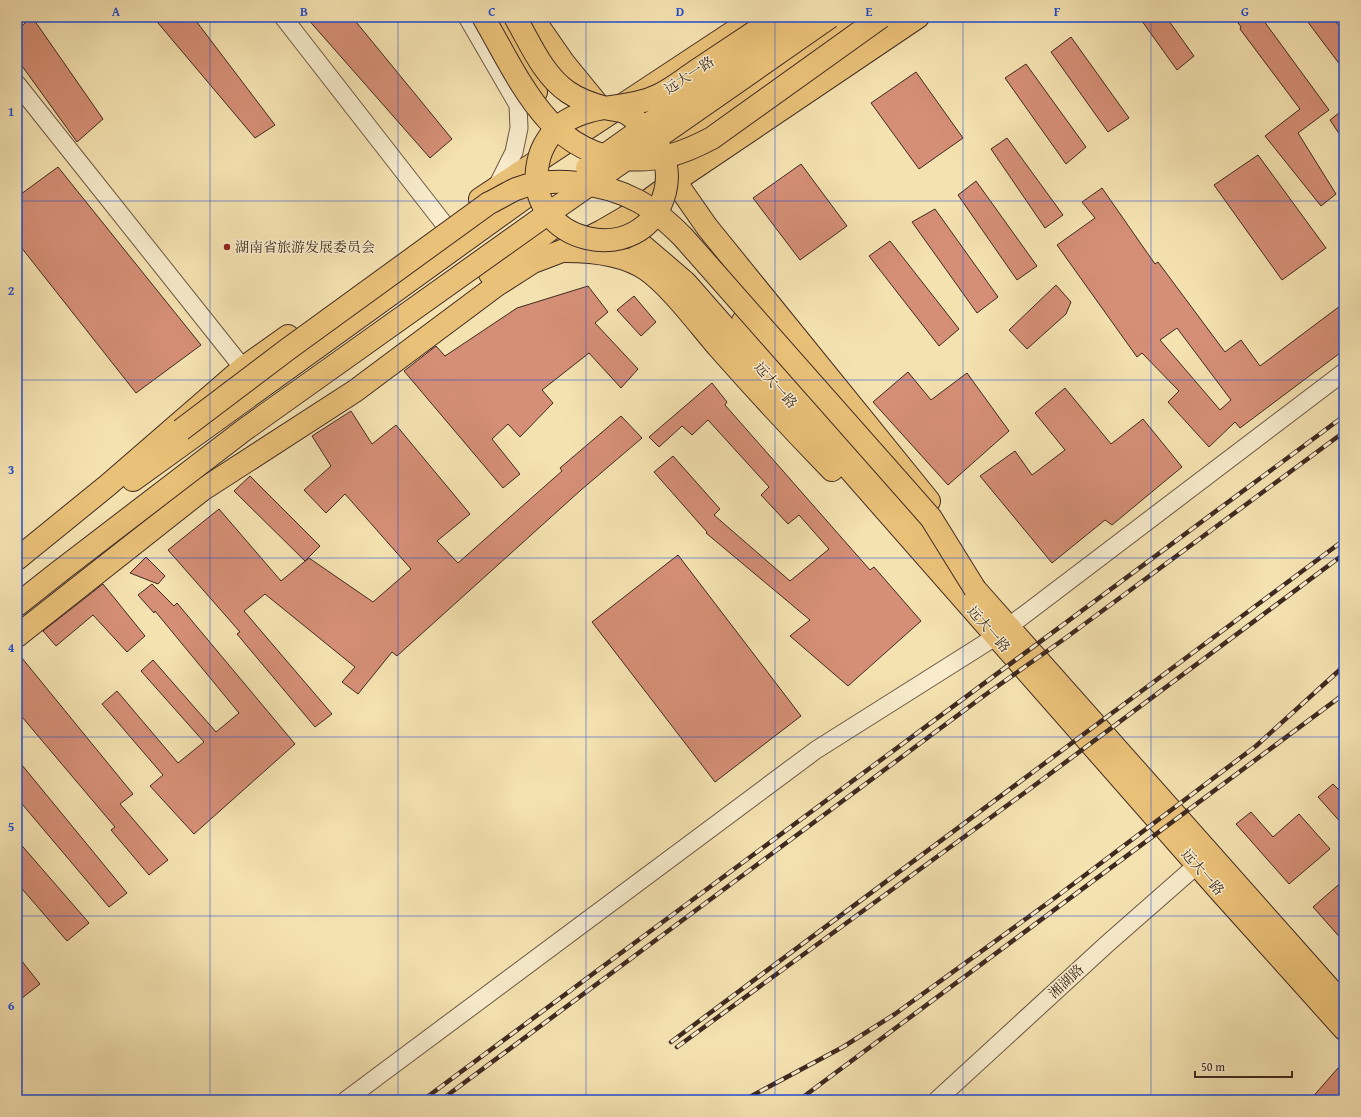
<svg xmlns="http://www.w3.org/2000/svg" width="1361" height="1117" viewBox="0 0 1361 1117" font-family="'Gentium Book Plus','Noto Serif SC',serif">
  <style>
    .building { fill: #d58f76; stroke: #3f2a20; fill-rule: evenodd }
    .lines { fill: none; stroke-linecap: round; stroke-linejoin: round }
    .minor-casing { stroke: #6c5844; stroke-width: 19 }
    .major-casing { stroke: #3f2a20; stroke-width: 24 }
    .highway-casing { stroke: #3f2a20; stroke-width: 24 }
    .minor { stroke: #f8eccc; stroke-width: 17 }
    .major { stroke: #eac178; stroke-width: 22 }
    .highway { stroke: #eac178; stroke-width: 22 }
    .rail-casing { stroke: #3f2a20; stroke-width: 4.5 }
    .rail { stroke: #f8eccc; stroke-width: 3; stroke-dasharray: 9; stroke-linecap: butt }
    .major-bridge-casing { stroke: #3f2a20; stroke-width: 24; stroke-linecap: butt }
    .highway-bridge-casing { stroke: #3f2a20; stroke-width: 24; stroke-linecap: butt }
    .major-bridge { stroke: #eac178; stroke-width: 22 }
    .highway-bridge { stroke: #eac178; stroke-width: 22 }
    .grid { fill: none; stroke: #1d4ed8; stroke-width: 1; stroke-opacity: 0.55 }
    .poi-dot { fill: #8f2418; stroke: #f8eccc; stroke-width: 1.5 }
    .labels { text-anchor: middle; stroke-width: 3; stroke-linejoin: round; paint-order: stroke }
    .street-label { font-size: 14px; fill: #3f2a20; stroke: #f8eccc }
    .poi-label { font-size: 14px; fill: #3f2a20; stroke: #f8eccc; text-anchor: start }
    .neatline { fill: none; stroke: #1d4ed8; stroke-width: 1.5 }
    .grid-label { font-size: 13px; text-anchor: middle; font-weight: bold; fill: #1d4ed8 }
  </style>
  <rect width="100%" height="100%" fill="#f5e2b1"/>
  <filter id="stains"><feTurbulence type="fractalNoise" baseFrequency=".005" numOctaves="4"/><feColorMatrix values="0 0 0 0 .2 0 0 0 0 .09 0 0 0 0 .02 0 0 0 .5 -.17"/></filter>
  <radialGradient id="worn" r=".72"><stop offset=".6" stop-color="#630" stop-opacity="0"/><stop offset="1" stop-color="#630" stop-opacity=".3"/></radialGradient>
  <g class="building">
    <path d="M32,17L103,119L77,142L17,59V30Z"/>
    <path d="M153,17H193L275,125L255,138Z"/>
    <path d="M306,17H352L452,139L430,158Z"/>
    <path d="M1139,17H1166L1194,56L1177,70Z"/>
    <path d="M1234,17H1261L1329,110L1298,133L1336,194L1321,206L1265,136L1300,109L1240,29L1241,27Z"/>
    <path d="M1304,17H1332L1344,32V70Z"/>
    <path d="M1071,37L1129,118L1108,132L1051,52Z"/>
    <path d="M1026,64L1086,147L1066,164L1005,78Z"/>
    <path d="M916,72L963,138L919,169L871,103Z"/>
    <path d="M1344,109V141L1330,120Z"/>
    <path d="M1007,138L1063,215L1045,228L991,149Z"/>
    <path d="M1258,155L1326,248L1282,280L1214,185Z"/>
    <path d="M801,164L847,226L800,260L753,198Z"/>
    <path d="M58,167L201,345L136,393L17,242V197Z"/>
    <path d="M976,181L1037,266L1017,280L958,195Z"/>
    <path d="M1102,188L1155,264L1158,262L1225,352L1241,340L1260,366L1344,303V350L1240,428L1235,422L1209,447L1168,402L1179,391L1142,353L1137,357L1057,245L1095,218L1082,202ZM1177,328L1231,400L1220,410L1160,340Z"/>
    <path d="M935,209L998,297L977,313L912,222Z"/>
    <path d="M890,241L959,329L939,346L869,256Z"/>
    <path d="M1056,285L1071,302L1066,314L1027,349L1009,330Z"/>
    <path d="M588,286L608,312L595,323L638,369L621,388L589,353L542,390L553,403L520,437L508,424L492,439L520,474L503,488L404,371L436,346L445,356L517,308Z"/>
    <path d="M634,296L656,322L641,336L617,310Z"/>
    <path d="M908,372L931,400L967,373L1009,431L948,485L873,402Z"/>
    <path d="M712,383L727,402L725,405L870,570L874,567L921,621L848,686L790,636L810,620L706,533L707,532L654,472L673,456L720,509L714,515L790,581L829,549L799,515L788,524L761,495L769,487L708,420L692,435L682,426L659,447L649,437Z"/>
    <path d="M1065,388L1111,444L1143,419L1182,467L1112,525L1105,520L1052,563L980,476L1015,451L1032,475L1065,450L1035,413Z"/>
    <path d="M351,411L372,444L396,425L470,514L437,541L458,563L562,471L560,468L621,416L642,438L581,490L397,656L392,652L358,694L342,682L355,667L265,594L244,611L332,714L315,727L237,634L240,632L168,550L219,509L281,581L309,558L373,602L411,569L345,494L326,513L304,490L331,466L312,436Z"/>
    <path d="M250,476L320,546L305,561L234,491Z"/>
    <path d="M678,555L801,716L715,782L592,622Z"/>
    <path d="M146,557L165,576L158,584L130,573Z"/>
    <path d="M103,584L145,636L127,652L93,615L56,646L43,631Z"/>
    <path d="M152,584L174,606L177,603L295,744L194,834L150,786L163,775L102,704L117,691L178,763L204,742L141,671L153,660L216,732L239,713L155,611L154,613L138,595Z"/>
    <path d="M17,652L133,794L120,804L168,860L149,875L111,830L115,827L17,711Z"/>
    <path d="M17,759L127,893L109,907L17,798Z"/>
    <path d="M1333,784L1344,795V826L1318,797Z"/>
    <path d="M1251,812L1273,837L1299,814L1330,849L1289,884L1236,824Z"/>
    <path d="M17,840L89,923L67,941L17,883Z"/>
    <path d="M1344,880V942L1313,907Z"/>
    <path d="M17,955L40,984L17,1002Z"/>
    <path d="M1338,1068L1344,1073V1100H1310Z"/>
  </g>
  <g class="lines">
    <defs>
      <g id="minor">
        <path d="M283,17L445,225"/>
        <path d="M467,17L518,105L519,128L514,152L496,188"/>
        <path d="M17,84L243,368"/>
        <path d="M346,1100L816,750L995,637L1344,372"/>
        <path d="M937,1100L1107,944L1197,865"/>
      </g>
      <g id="major">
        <path d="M496,17L536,92"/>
        <path d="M532,17L564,63L604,112"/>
        <path d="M662,150L856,17"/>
        <path d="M675,181L707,227L929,501"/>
        <path d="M480,199L756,17"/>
        <path d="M630,235L685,282L1220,891L1344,1029"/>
        <path d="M565,251C593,251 624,254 647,270C671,287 699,325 719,348C756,390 793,430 832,470"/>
        <path d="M490,274L558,224"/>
        <path d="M743,321L975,589L1344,1005"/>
        <path d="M133,480L538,188"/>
        <path d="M17,559L108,485L243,368L288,336"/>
        <path d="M17,636L202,490L355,391L497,285L533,262L562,251L602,231L626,217L675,181L918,17"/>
      </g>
      <path id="highway" d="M17,605L60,571"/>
    </defs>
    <use href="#minor" class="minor-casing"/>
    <use href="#major" class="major-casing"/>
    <use href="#highway" class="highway-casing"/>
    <use href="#minor" class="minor"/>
    <use href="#major" class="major"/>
    <use href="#highway" class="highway"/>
    <defs>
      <g id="rail">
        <path d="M671,1042L1344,540"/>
        <path d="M677,1047L1027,791L1344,554"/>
        <path d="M423,1100L1344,416"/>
        <path d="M441,1100L985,695L1067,637L1344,432"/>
        <path d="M744,1100L843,1047L895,1014L1056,897L1256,746L1344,666"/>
        <path d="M799,1100L1344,694"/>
      </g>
    </defs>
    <use href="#rail" class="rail-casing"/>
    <use href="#rail" class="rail"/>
    <defs>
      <g id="major-bridge">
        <path d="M483,17C518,76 547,153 625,159C658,162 684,153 712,138L881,17"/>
        <path d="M515,17C530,43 543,75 568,92C578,99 595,105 606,108C612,110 619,110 624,112C629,114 633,118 637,121C659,138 672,164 665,192C644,273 522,244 538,163C541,146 552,130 566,121C594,103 629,110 659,95C672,89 684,79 696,71C723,53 750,35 777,17"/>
        <path d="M181,430L288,349L489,203C498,199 507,193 516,189C551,175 605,183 638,201C655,210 669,223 683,237L931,518L975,589"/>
      </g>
      <g id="highway-bridge">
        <path d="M587,168L799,17"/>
        <path d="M60,571L244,430L536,222L830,17"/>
      </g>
    </defs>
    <use href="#major-bridge" class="major-bridge-casing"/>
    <use href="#highway-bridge" class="highway-bridge-casing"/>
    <use href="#major-bridge" class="major-bridge"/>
    <use href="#highway-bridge" class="highway-bridge"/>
  </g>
  <path class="grid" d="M210,17V1100M398,17V1100M586,17V1100M775,17V1100M963,17V1100M1151,17V1100M17,201H1344M17,380H1344M17,558H1344M17,737H1344M17,916H1344"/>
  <circle class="poi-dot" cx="227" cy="247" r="4"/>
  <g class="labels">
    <g class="street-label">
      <text transform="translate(689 75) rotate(-33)" y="5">远大一路</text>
      <text transform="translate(776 385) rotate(49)" y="5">远大一路</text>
      <text transform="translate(989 629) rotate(49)" y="5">远大一路</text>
      <text transform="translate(1203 872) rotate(49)" y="5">远大一路</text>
      <text transform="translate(1066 981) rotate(-43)" y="5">湘湖路</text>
    </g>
    <g class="poi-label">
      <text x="235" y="252">湖南省旅游发展委员会</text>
    </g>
  </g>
  <rect width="1361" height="1117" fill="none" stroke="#f5e2b1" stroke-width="44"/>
  <path d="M1195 1071v6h97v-6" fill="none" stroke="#3f2a20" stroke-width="2"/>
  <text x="1201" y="1071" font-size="12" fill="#3f2a20" stroke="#f8eccc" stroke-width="3" paint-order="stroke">50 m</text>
  <rect x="22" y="22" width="1317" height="1073" class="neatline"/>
  <g class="grid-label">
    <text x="116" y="16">A</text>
    <text x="304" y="16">B</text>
    <text x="492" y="16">C</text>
    <text x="680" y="16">D</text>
    <text x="869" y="16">E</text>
    <text x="1057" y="16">F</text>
    <text x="1245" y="16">G</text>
    <text x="11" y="116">1</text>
    <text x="11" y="295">2</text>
    <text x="11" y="474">3</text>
    <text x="11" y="652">4</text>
    <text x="11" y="831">5</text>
    <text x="11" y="1010">6</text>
  </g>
  <rect width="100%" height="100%" filter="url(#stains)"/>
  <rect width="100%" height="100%" fill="url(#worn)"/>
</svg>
